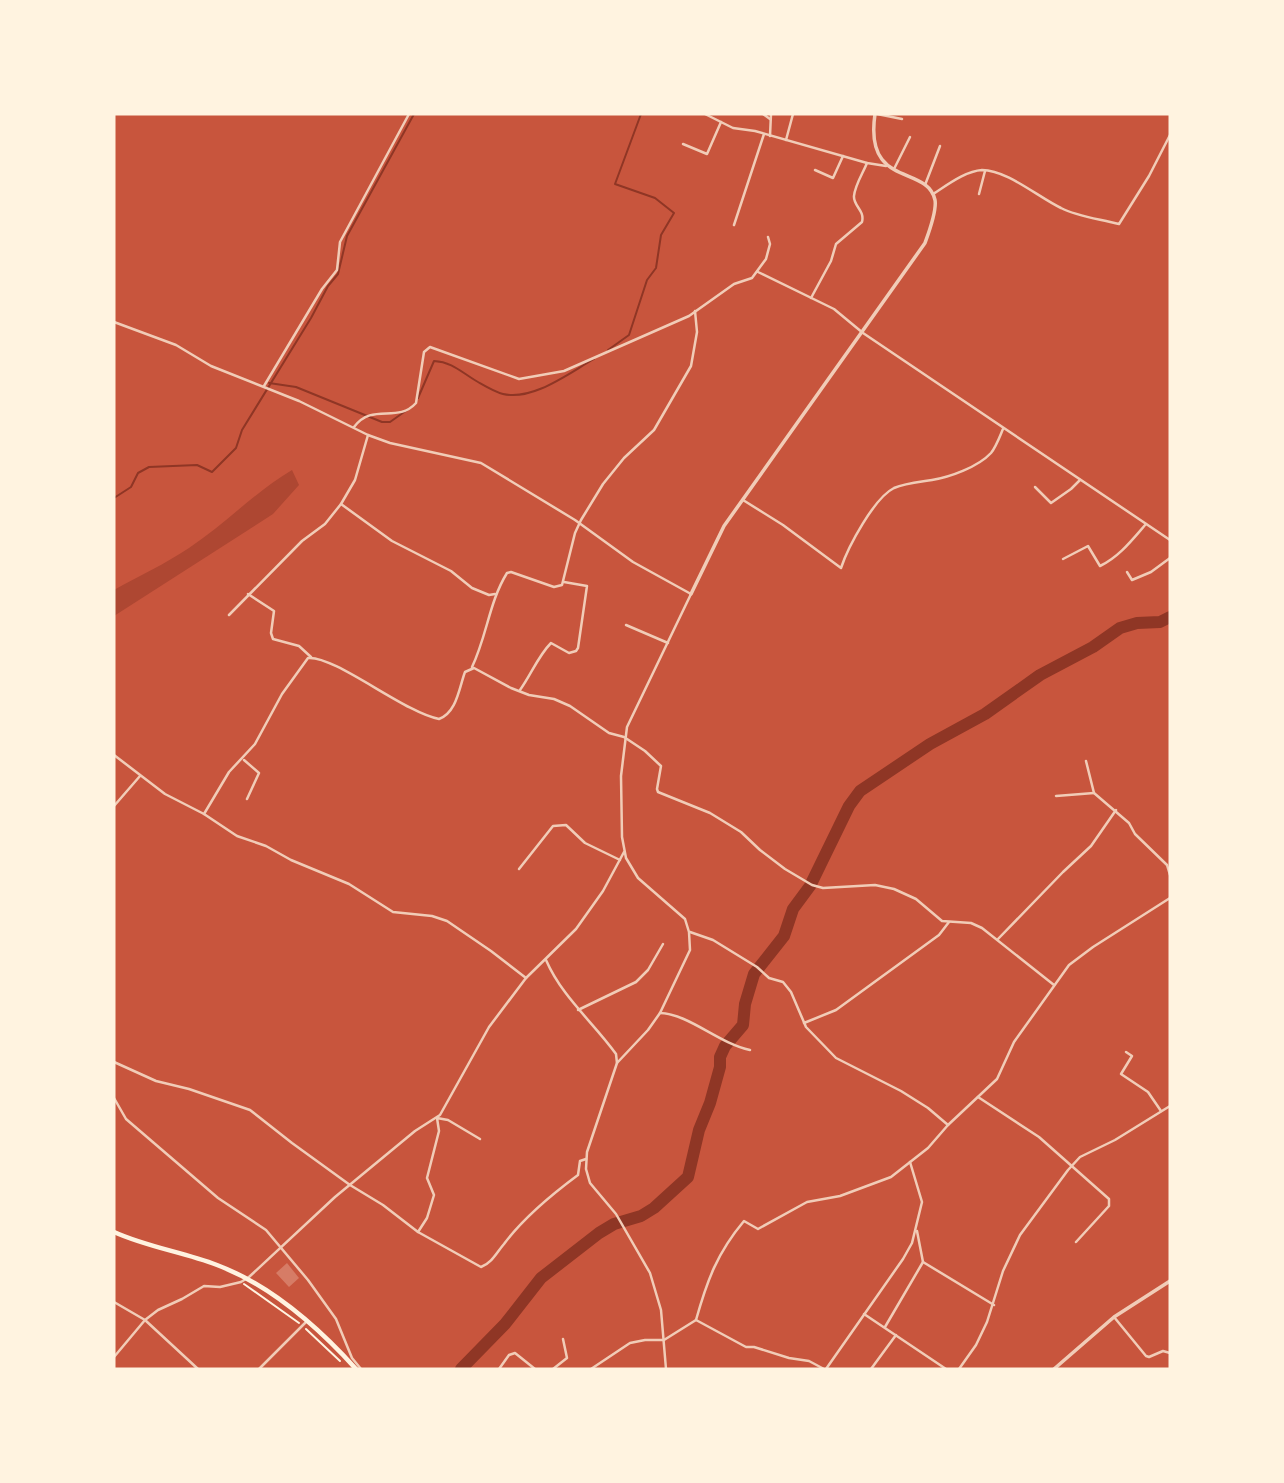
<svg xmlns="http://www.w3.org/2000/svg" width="1284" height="1483" viewBox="0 0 1284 1483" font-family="Inter,sans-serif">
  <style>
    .green { fill: #ae4732 }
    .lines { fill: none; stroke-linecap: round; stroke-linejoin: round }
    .stream { stroke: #8f3625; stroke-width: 2 }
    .river { stroke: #8f3625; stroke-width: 12 }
    .building { fill: #d67c66 }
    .path { stroke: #fff3e0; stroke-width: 2 }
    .minor { stroke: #f1ccb7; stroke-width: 2.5 }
    .tertiary { stroke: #f1ccb7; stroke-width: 3.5 }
    .secondary { stroke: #fff3e0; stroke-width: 4.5 }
  </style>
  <rect width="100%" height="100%" fill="#c8553d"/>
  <path class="green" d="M292,470L299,485L273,514L114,616V590C139,576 165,564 189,548C225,524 255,492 292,470Z"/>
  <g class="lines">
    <g class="stream">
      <path d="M608,350L629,335L647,280L656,268L661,235L674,213L655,198L615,184L641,114"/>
      <path d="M269,383L296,387L382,422H390L407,410"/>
      <path d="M418,398L434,361C453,362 462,373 478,382C485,386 495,392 503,394C533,401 569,373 594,359"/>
      <path d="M114,498L131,487L138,473L149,467L197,465L212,472L236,448L242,430L311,318L328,286L338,274L347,236L414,114"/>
    </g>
    <path class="river" d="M461,1369L505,1324L541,1278L599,1233L614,1224L641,1216L654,1208L688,1177L699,1130L710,1103L720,1067V1057L725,1046L743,1025L745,1004L754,974L784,936L793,909L810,886L849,806L860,791L930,744L985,714L1040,675L1093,647L1120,628L1137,623L1160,622L1170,617"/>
  </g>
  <path class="building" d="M287,1263L299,1278L289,1287L276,1273Z"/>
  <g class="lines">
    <g class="path">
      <path d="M244,1284L299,1323"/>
      <path d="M306,1329L340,1361"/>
    </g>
    <g class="minor">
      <path d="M705,114L733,128L755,131L867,163L886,166"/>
      <path d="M763,114L770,119"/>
      <path d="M877,114L902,119"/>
      <path d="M770,136L771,114"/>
      <path d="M786,140L793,114"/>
      <path d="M683,144L707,154L721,122"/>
      <path d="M894,169L910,137"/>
      <path d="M815,170L833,178L843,156"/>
      <path d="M925,185L940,146"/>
      <path d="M933,194C946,186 965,171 982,170C1007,170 1038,197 1061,208C1078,217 1101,219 1119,224L1149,176L1170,135"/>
      <path d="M979,194L985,171"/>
      <path d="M734,225L764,134"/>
      <path d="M758,272L834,309L863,333L1170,540"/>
      <path d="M811,298L831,261L836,244L862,222C865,210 853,206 854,196C855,185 863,173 867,163"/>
      <path d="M114,322L176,345L211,366L299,401L368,435L390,443L481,463L575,520L633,562L691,594L627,727L621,776L622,837L626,858L638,878L685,919L689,932L690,950L660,1013L648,1030L617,1063L587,1152L586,1169L590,1183L616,1214L650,1273L661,1310L666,1369"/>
      <path d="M264,386L322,289L337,270L340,242L409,114"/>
      <path d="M354,427C373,402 397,424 416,403L424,352L430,347L519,379L564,371L689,316L734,284L752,278L766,259L770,244L768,237"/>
      <path d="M1035,487L1051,503L1071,489L1080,480"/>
      <path d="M743,500L783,525L841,568C848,547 874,498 894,488C906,483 920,482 932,480C950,477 978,467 991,453C996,447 1000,436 1003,429"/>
      <path d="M341,504L392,541L451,571L472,588L489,595L495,594"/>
      <path d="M1063,559L1088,546L1100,566C1119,557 1132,540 1146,524"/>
      <path d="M1127,572L1132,580L1151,572L1170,558"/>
      <path d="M248,594L274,611L271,633L273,639L299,646L311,657"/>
      <path d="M229,615L302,541L325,524L341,504L355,480L368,435"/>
      <path d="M626,625L668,643"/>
      <path d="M472,667C487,636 489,602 507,573L511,572L554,587L562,585L575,533L581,520L603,484L624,458L654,430L691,366L697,332L695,311"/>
      <path d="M520,690C531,675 538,656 551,643L569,653L576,651L578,648L587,586L564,582"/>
      <path d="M114,755L165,794L204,814L237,836L266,846L291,860L349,884L393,912L432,916L447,921L491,951L526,978"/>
      <path d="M244,760L259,773L247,799"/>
      <path d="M1086,761L1094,793L1129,823L1135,834L1167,865L1170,875"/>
      <path d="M1056,796L1094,793"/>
      <path d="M114,806L140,776"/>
      <path d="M204,814L229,772L255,744L282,694L308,658C334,655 405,713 439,719C457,712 459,688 465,672L474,668L511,688L529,695L554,699L570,706L609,733L624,737L645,751L661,766L657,789L658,792L710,813L741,832L760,850L785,869L812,885L823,888L875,885L894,889L916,899L942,921L971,923L982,928L1054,985"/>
      <path d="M519,869L553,826L566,825L585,843L620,860"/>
      <path d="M690,932L713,940L757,967L769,978L783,982L791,992L806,1027L836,1058L901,1091L928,1108L948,1125"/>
      <path d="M998,939L1063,872L1091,846L1116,810"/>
      <path d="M546,960C562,997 593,1022 616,1054L617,1063"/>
      <path d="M578,1010L636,982L648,970L663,944"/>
      <path d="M660,1013C689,1014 718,1043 750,1050"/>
      <path d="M804,1023L836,1010L939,935L949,922"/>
      <path d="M1126,1052L1132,1056L1121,1074L1148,1092L1161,1111"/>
      <path d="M114,1062L156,1081L189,1089L250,1110L292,1143L350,1185L383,1205L418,1232L481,1267C492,1263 497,1252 504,1244C524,1217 551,1195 578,1175L580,1161L586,1159"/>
      <path d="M978,1097L1039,1137L1109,1199V1206L1076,1242"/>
      <path d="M114,1098L126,1119L218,1198L266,1230L308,1280L336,1319L352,1358L361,1369"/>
      <path d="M418,1232L427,1218L434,1195L427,1178L439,1131L437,1118L448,1120L480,1139"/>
      <path d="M923,1262L994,1305"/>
      <path d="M114,1302L145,1320L198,1369"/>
      <path d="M864,1314L946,1369"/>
      <path d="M1114,1317L1146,1356L1149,1357L1163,1351L1170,1353"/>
      <path d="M696,1320C707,1281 717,1253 744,1221L758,1229L807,1202L840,1196L891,1177L928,1148L948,1125L997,1079L1014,1042L1069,965L1093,947L1170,898"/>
      <path d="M885,1327L923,1262L917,1231"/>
      <path d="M114,1357L145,1320L158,1310L182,1299L204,1286L220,1287L241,1282L249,1277L335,1197L415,1131L440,1115L489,1027L526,978L576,929L603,891L624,852"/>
      <path d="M259,1369L306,1322"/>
      <path d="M499,1369L509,1355L515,1353L535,1369"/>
      <path d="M553,1369L567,1358L563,1339"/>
      <path d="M591,1369L630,1343L645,1340H664L696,1320L746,1347H754L789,1358L809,1361L824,1369"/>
      <path d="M826,1369L903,1259L912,1243L922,1202L910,1162"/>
      <path d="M871,1369L896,1335"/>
      <path d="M959,1369L976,1345L987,1322L1003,1271L1020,1235L1068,1170L1080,1157L1115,1140L1170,1106"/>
    </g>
    <g class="tertiary">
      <path d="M691,594L724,526L925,243C929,232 937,211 935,200C927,164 864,189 875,114"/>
      <path d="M1054,1369L1114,1317L1170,1281"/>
    </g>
    <path class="secondary" d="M114,1232C147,1247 183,1252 217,1265C270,1285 319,1328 356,1369"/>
  </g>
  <rect width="1284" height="1483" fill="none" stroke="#fff3e0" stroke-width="231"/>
</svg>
